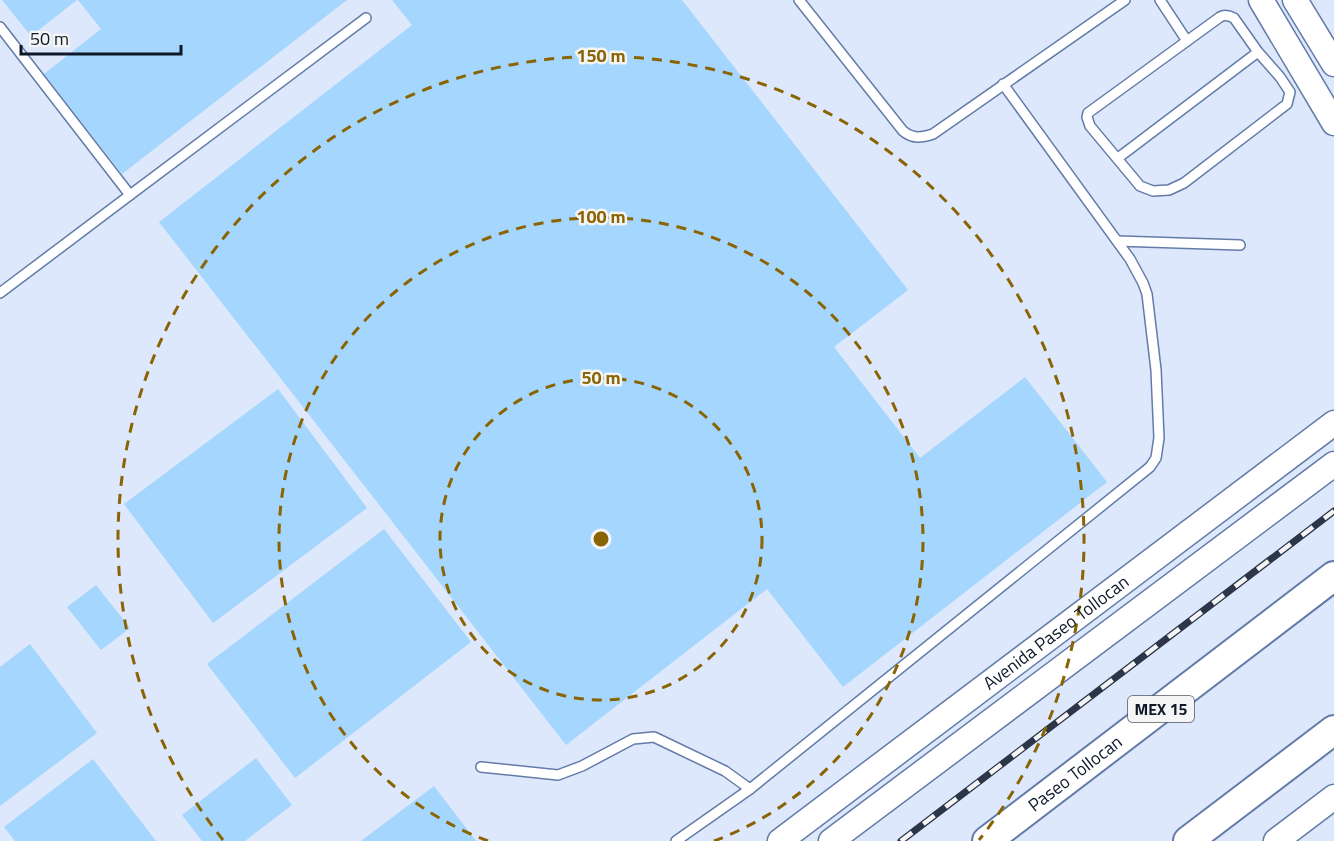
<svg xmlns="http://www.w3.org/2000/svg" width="1334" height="841" viewBox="0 0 1334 841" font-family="'Titillium Web',sans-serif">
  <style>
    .building { fill: #a5d6fd }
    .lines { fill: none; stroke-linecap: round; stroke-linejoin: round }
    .service-casing { stroke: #637ba8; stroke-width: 12 }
    .secondary-casing { stroke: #637ba8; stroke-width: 27 }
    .trunk-casing { stroke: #637ba8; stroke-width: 32 }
    .service { stroke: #fff; stroke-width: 9 }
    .secondary { stroke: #fff; stroke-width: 24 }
    .trunk { stroke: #fff; stroke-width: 28 }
    .rail-casing { stroke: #2c3648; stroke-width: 7 }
    .rail { stroke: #f5f5f5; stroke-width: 4.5; stroke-dasharray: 14; stroke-linecap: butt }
    .ring { fill: none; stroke: #8a6403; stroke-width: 3; stroke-dasharray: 10 8 }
    .labels { text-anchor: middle; stroke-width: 5; stroke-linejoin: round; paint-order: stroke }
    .shield { fill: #f5f5f5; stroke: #535a66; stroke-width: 1.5 }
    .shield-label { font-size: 16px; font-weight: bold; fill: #0e1829 }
    .street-label { font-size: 18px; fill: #0e1829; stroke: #f5f5f5 }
    .centre { fill: #8a6403; stroke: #f5f5f5; stroke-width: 3 }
    .ring-label { font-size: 18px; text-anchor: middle; font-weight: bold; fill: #8a6403; stroke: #f5f5f5; stroke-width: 5; stroke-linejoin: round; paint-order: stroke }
  </style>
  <rect width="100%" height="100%" fill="#dde8fc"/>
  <g class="building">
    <path d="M2,0H77L31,36Z"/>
    <path d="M78,0H347L122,174L44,74L101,29Z"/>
    <path d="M392,0H682L908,290L834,347L920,458L1025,377L1107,482L843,687L767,589L566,745L159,222L412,25Z"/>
    <path d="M278,389L367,508L213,623L124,504Z"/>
    <path d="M384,529L471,642L295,778L207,664Z"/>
    <path d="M96,585L130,628L101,650L67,607Z"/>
    <path d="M30,644L97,733L0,806V667Z"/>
    <path d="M256,758L292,805L245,841H202L182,815Z"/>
    <path d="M93,759L156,841H15L4,827Z"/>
    <path d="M434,786L476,841H361Z"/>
  </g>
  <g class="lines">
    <defs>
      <g id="service">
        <path d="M799,0L903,131C913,139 921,138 933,134L1125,0"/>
        <path d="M1160,0L1187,41"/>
        <path d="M0,27L130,195L0,293"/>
        <path d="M1118,158L1258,52L1234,18C1230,16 1225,14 1220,17L1088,113L1087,117L1090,126L1140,186L1153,191L1169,190L1184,183L1287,104L1290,92L1280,77L1258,52"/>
        <path d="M130,195L366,18"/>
        <path d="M1117,241L1240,245"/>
        <path d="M481,767L558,775L582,766L633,739L654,737L725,771L750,789L1150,467L1156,458L1159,438L1156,370L1147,294L1143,283L1130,259L1003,84"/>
        <path d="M676,841L750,789"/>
      </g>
      <g id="secondary">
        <path d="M1261,0L1334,123"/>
        <path d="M1295,0L1334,64"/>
        <path id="s1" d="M780,841L1334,423"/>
        <path d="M831,841L1334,464"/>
        <path d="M1276,841L1334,797"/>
      </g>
      <g id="trunk">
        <path id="s2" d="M987,841L1334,576"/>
        <path d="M1188,841L1334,730"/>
      </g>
    </defs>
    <use href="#service" class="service-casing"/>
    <use href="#secondary" class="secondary-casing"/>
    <use href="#trunk" class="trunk-casing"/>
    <use href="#service" class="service"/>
    <use href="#secondary" class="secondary"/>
    <use href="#trunk" class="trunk"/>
    <defs>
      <path id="rail" d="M901,841L1334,511"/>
    </defs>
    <use href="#rail" class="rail-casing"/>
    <use href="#rail" class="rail"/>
  </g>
  <g class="ring">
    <circle cx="601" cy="539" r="161"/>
    <path d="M488 841A322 322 0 1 1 714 841"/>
    <path d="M223 840A483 483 0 1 1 979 840"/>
  </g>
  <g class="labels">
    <rect class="shield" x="1128" y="696" width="66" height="26" rx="4.5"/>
    <g class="shield-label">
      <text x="1161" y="715">MEX 15</text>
    </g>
    <g class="street-label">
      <text dy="6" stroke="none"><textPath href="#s1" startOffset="346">Avenida Paseo Tollocan</textPath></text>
      <text dy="6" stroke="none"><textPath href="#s2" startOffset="111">Paseo Tollocan</textPath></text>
    </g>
  </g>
  <circle cx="601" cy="539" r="9" class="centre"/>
  <g class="ring-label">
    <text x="601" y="62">150 m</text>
    <text x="601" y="223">100 m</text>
    <text x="601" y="384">50 m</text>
  </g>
  <path d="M21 45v9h160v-9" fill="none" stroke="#0e1829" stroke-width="3"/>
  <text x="30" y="45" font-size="18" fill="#0e1829" stroke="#f5f5f5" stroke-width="4.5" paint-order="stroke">50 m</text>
</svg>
